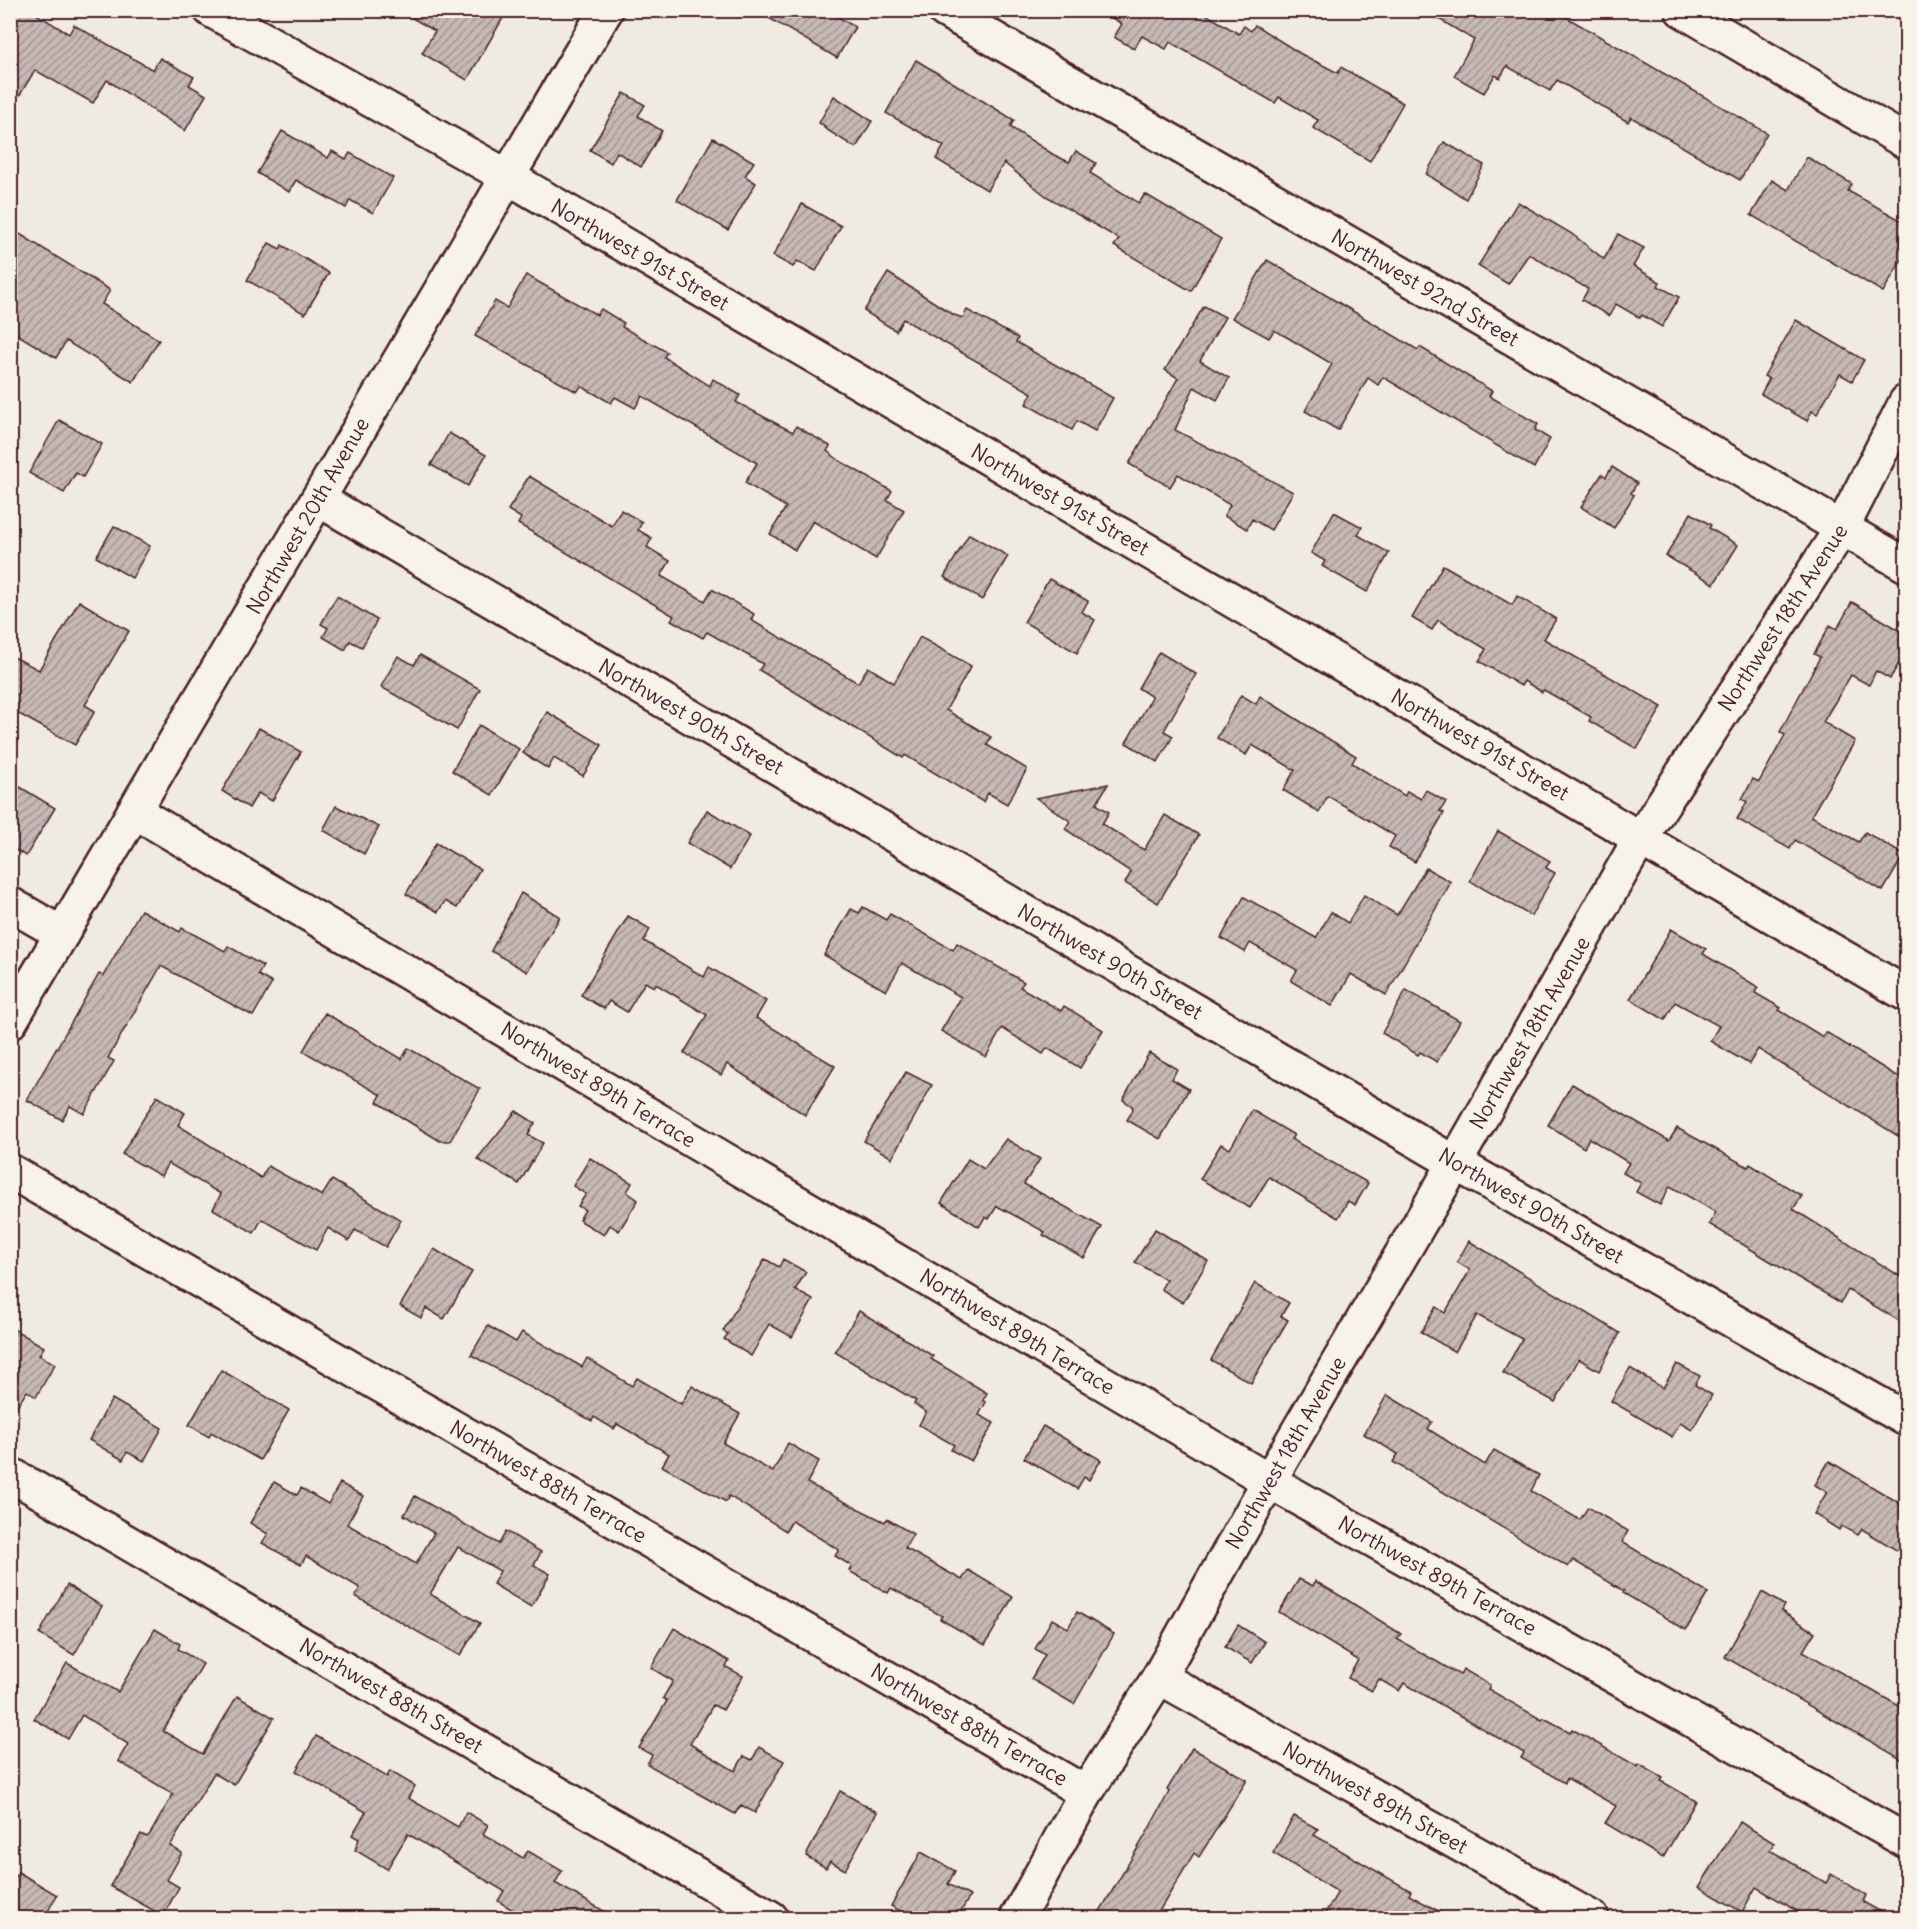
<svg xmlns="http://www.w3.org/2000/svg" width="1917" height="1929" viewBox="0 0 1917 1929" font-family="Delius,sans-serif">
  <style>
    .building { fill: url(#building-hatch); stroke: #4a1f2b; stroke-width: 1.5 }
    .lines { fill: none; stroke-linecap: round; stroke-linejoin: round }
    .street-casing { stroke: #4a1f2b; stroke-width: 38 }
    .street { stroke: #f7f3e8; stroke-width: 33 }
    .labels { text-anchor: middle; stroke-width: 4.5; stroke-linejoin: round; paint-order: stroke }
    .street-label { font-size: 21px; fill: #4a1f2b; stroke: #f7f3e8 }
  </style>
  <defs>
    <pattern id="building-hatch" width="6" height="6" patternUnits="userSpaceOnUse" patternTransform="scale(1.5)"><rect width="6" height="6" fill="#c6b8b3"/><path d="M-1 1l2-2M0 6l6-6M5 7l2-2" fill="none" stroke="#a39592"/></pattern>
  </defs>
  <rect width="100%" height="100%" fill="#f0ebe0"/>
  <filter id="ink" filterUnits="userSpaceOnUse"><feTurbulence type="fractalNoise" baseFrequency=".0167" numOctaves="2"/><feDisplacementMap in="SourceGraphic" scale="12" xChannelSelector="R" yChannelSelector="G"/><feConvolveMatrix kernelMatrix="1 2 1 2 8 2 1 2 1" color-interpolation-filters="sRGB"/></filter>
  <g filter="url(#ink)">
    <g class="building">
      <path d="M10,10H30L69,34L74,25L153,70L160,58L194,77L189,85L206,95L185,131L107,80L93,103L35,70L10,111Z"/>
      <path d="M398,10H490L503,18L467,80L422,53L435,31Z"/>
      <path d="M755,10H827L855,27L837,58Z"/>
      <path d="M1099,10H1199L1239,34L1244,26L1251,31L1255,25L1301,54L1338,73L1341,67L1403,103L1370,161L1313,128L1318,120L1279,97L1275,103L1170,42L1166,49L1142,36L1134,49L1114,37L1122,24Z"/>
      <path d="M1424,10H1554L1767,133L1740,180L1631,117L1628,122L1557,80L1550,91L1507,66L1500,78L1495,75L1484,93L1454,76L1474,40Z"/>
      <path d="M916,60L1014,120L1010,127L1054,155L1069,162L1076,151L1096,163L1090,173L1139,203L1145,194L1221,239L1191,291L1114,246L1119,239L1046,196L1004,163L987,190L936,159L944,146L886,113Z"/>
      <path d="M624,93L645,105L638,116L662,131L641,167L617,152L611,163L590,150Z"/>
      <path d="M834,96L872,121L856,148L824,128L825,126L819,123Z"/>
      <path d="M282,131L328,158L332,151L346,159L350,153L393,178L373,213L350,200L346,208L296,180L289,192L257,173Z"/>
      <path d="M713,138L754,162L745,176L756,183L728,230L677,200Z"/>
      <path d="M1444,142L1484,165L1466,199L1426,174Z"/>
      <path d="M1807,157L1852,184L1848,191L1906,223V252L1883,292L1751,215L1772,180L1788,190Z"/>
      <path d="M1518,202L1572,234L1604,259L1618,234L1644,248L1633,266L1660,282L1658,286L1679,297L1662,327L1642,315L1640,318L1616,304L1609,316L1582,300L1588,289L1529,254L1508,284L1478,266Z"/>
      <path d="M802,204L841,226L816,271L797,261L793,267L773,256Z"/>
      <path d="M10,228L110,290L102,304L159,340L133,382L66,341L56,358L10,330Z"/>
      <path d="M269,243L280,249L282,245L329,273L305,314L247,280Z"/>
      <path d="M1267,260L1418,350L1420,347L1492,391L1489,396L1538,424L1535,430L1550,439L1534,468L1383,377L1378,385L1368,378L1338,430L1305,411L1332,364L1285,336L1274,330L1269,338L1232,318Z"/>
      <path d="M888,273L954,315L963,318L967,310L1018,338L1016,342L1113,398L1095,431L1077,421L1072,430L1026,404L1032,393L903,319L896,331L864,311Z"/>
      <path d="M526,275L597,315L601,309L624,323L622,327L667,352L664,357L710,386L713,379L740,395L736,402L779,425L793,432L796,426L830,446L827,451L840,461L892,491L887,500L904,510L876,559L813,521L795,550L770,534L786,507L745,483L757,463L642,396L635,408L615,397L611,403L581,386L577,392L475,336L495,301L507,308Z"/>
      <path d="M1204,306L1225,317L1200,361L1229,378L1217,400L1194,387L1175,430L1293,492L1271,530L1252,519L1247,529L1224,516L1230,505L1178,474L1170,487L1129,464L1178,378L1165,370Z"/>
      <path d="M1796,320L1864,360L1852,381L1840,374L1817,414L1812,411L1807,421L1761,394L1769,379L1764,376Z"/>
      <path d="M59,420L102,444L83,477L76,473L64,493L29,473Z"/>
      <path d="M449,433L486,455L468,486L431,465Z"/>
      <path d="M1612,467L1637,483L1631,493L1634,495L1614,528L1581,507L1602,474L1606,477Z"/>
      <path d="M529,476L612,526L621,510L642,522L638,530L652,538L647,547L670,561L661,576L705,601L712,589L754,614L751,620L858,683L868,667L894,683L920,637L971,666L946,710L991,737L987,745L1027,769L1007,804L988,793L983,802L905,755L903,758L759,670L763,664L707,632L703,638L671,620L674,616L518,524L521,518L508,510Z"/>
      <path d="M1334,512L1362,527L1358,535L1389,553L1367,592L1322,566L1325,561L1311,553Z"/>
      <path d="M1691,513L1711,525L1709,528L1738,545L1714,584L1666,556Z"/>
      <path d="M114,526L150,546L132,578L96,557Z"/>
      <path d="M969,534L1008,556L982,600L944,577Z"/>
      <path d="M1443,565L1512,605L1517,596L1556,619L1544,639L1662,707L1637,749L1589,721L1591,717L1544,690L1542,692L1524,681L1521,686L1479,661L1486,649L1438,620L1432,630L1412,618Z"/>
      <path d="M1049,579L1088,601L1082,612L1095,620L1077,653L1024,622Z"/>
      <path d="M337,596L377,620L362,647L350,641L345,650L323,637L328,628L321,624Z"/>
      <path d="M79,601L129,631L85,705L95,711L75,745L10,709V655L39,670Z"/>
      <path d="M1852,602L1906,634V650L1890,679L1876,671L1869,685L1851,675L1823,722L1855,741L1811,816L1859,842L1865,832L1904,855L1883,891L1795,840L1790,849L1737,819L1747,802L1742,799L1753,779L1759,782L1785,735L1780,732L1820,657L1814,654L1830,625L1837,629Z"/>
      <path d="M1159,652L1196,674L1164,731L1173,736L1158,762L1126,743L1152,697L1138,688Z"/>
      <path d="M420,655L480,689L457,730L381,687L398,656L414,665Z"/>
      <path d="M1241,695L1256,704L1260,696L1271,703L1356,756L1352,763L1405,796L1407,791L1421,799L1426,790L1446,802L1440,811L1444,813L1415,862L1389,847L1395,836L1328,796L1319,812L1283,790L1295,770L1252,745L1246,755L1217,738Z"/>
      <path d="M547,712L602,745L583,776L554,758L548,769L523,753Z"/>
      <path d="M479,725L519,749L492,795L452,771Z"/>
      <path d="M259,728L301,752L272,801L258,793L249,808L222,791Z"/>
      <path d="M10,781L55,808L26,856L10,847Z"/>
      <path d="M1108,784L1096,804L1109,812L1102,824L1144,850L1165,815L1199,835L1158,903L1125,883L1131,872L1065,829L1070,821L1036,798Z"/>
      <path d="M336,806L379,827L364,854L323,830Z"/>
      <path d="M707,810L750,836L730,869L687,843Z"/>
      <path d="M1498,831L1550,861L1546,868L1555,873L1531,916L1470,881Z"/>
      <path d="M436,843L480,869L457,908L445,901L438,912L406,894Z"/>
      <path d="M1426,868L1451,882L1386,995L1351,974L1332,1006L1291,981L1297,970L1250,943L1245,952L1221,938L1244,897L1316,938L1331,912L1348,923L1364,895L1397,915Z"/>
      <path d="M521,893L560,917L527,972L491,951Z"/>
      <path d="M863,907L886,920L890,914L953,950L957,943L1024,982L1020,987L1061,1011L1064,1006L1103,1030L1080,1068L1047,1048L1043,1054L1002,1028L986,1057L941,1031L961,997L902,963L886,991L824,955L851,909L859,913Z"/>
      <path d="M141,910L180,932L182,928L225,951L228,946L263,966L258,975L272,983L253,1016L161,966L108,1058L114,1061L84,1114L70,1106L62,1120L27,1100L99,974L103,976Z"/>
      <path d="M628,916L650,929L644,941L704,977L709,967L766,1001L756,1018L835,1066L805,1115L727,1064L721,1075L684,1053L707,1015L656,984L654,987L645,982L627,1012L609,1001L604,1009L581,995Z"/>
      <path d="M1671,929L1706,949L1703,954L1758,987L1755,993L1781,1008L1779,1010L1823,1037L1826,1032L1906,1082V1141L1758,1049L1749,1064L1710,1041L1719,1026L1675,1002L1665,1020L1630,999Z"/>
      <path d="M1406,990L1460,1021L1437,1062L1420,1052L1418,1055L1382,1033Z"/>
      <path d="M325,1013L402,1059L408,1048L480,1089L450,1141H440L414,1125L377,1102L381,1095L303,1051Z"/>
      <path d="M1149,1053L1177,1069L1172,1079L1189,1089L1160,1139L1127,1120L1133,1110L1132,1106L1123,1100Z"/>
      <path d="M906,1072L932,1085L892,1158L864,1141Z"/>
      <path d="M1572,1084L1669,1141L1677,1128L1748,1167L1750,1164L1802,1196L1793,1209L1906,1280V1325L1848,1290L1841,1303L1785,1270L1709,1224L1716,1212L1670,1186L1660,1205L1636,1192L1641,1183L1623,1173L1629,1163L1589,1138L1584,1148L1548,1125Z"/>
      <path d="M157,1096L185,1113L178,1125L261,1178L268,1166L322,1196L332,1180L401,1220L386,1247L355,1230L349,1241L328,1228L316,1250L262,1219L254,1233L213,1209L221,1194L168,1163L161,1176L122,1154Z"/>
      <path d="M1252,1110L1294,1135L1291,1139L1368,1183L1355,1205L1348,1201L1338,1218L1269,1177L1250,1208L1200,1179L1221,1144L1230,1149Z"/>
      <path d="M516,1111L535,1123L528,1135L543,1143L519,1184L477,1159Z"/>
      <path d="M1006,1139L1040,1159L1024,1184L1102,1227L1084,1258L1043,1235L1045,1232L997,1206L989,1219L985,1217L979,1227L941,1203L968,1159L984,1169Z"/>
      <path d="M590,1158L632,1183L627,1192L638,1200L619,1231L610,1225L604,1235L579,1220L585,1210L578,1206L586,1194L573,1186Z"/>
      <path d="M1155,1229L1208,1261L1183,1303L1161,1289L1166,1280L1135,1262Z"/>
      <path d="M1469,1241L1620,1333L1599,1371L1579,1359L1555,1402L1503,1373L1522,1339L1477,1315L1455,1352L1421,1332L1436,1307L1445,1313L1470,1270L1457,1262Z"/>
      <path d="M434,1249L472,1272L444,1319L426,1308L421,1318L400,1306Z"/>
      <path d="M765,1259L779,1267L783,1259L806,1272L795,1290L813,1300L792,1337L769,1324L751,1356L724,1339L728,1334L723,1331Z"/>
      <path d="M1255,1283L1289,1303L1281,1316L1288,1320L1251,1383L1211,1360Z"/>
      <path d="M859,1311L933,1356L931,1359L987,1393L983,1400L986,1402L979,1415L994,1423L971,1461L951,1450L954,1445L919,1425L926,1412L914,1404L916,1401L835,1352Z"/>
      <path d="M488,1326L516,1342L522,1332L582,1367L587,1358L632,1386L637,1378L681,1404L692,1386L740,1414L723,1443L773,1472L788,1443L819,1461L807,1483L885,1522L887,1519L913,1534L905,1548L962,1580L968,1570L1013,1597L985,1645L940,1619L942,1616L891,1588L888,1593L849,1571L852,1566L835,1556L839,1550L792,1521L786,1531L729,1496L726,1502L662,1466L669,1454L617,1424L614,1429L594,1417L592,1421L471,1355Z"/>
      <path d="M10,1327L44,1347L39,1355L55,1364L36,1397L27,1391L10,1417Z"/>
      <path d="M1677,1364L1700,1376L1695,1385L1712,1395L1692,1430L1680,1423L1672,1437L1611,1401L1630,1368L1663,1388Z"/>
      <path d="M221,1370L289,1410L260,1460L211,1432L209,1437L189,1425Z"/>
      <path d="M1387,1395L1432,1422L1428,1429L1485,1465L1494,1450L1539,1475L1531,1491L1580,1520L1588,1507L1628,1531L1622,1542L1708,1593L1686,1630L1623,1593L1624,1591L1573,1560L1568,1567L1393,1462L1398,1454L1364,1434Z"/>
      <path d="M112,1399L162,1428L144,1461L127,1452L123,1460L89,1440Z"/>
      <path d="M1043,1426L1101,1460L1089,1480L1084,1477L1077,1489L1024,1458Z"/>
      <path d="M1829,1461L1906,1507V1556L1862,1529L1858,1535L1841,1526L1839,1530L1814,1514L1827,1492L1815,1485Z"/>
      <path d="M274,1482L297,1495L301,1488L328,1504L340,1483L363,1496L347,1524L416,1564L434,1533L404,1515L415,1496L499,1544L506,1531L541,1552L534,1565L550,1574L531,1607L493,1584L500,1571L458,1547L430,1594L480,1623L460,1656L355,1596L360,1588L306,1556L301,1565L262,1543L268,1534L250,1523Z"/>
      <path d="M1299,1579L1313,1586L1315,1581L1349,1601L1401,1634L1397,1639L1460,1675L1463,1669L1490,1685L1488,1689L1542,1720L1544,1718L1570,1732L1572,1729L1638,1767L1639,1764L1663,1778L1661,1781L1696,1801L1663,1858L1605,1823L1616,1806L1567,1778L1565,1783L1521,1758L1524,1753L1404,1683L1399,1691L1379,1679L1372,1691L1348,1678L1358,1660L1279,1612Z"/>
      <path d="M67,1585L102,1606L74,1655L39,1634Z"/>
      <path d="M1762,1592L1784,1605L1781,1611L1815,1632L1803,1651L1906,1710V1762L1725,1657Z"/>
      <path d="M1077,1612L1114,1634L1074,1704L1031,1679L1045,1655L1035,1649L1052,1619L1068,1628Z"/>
      <path d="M1238,1625L1265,1642L1252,1663L1225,1647Z"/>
      <path d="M674,1628L729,1661L726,1667L743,1676L723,1710L713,1705L690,1744L735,1771L744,1756L752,1760L759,1747L784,1761L755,1813L741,1805L735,1814L699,1794L647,1764L652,1755L639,1748L667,1701L663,1698L673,1681L651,1668Z"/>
      <path d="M155,1629L180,1644L178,1649L203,1664L163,1731L203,1754L237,1696L274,1718L234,1785L214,1773L170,1846L182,1853L167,1880L179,1887L163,1916L110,1886L141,1834L147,1837L150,1834L173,1794L118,1761L128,1744L82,1715L68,1739L34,1719L67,1663L118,1692Z"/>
      <path d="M316,1736L387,1777L390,1771L415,1786L408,1798L458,1827L466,1812L488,1825L483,1834L523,1858L528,1851L562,1871L555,1883L616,1918H526L498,1901L504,1891L408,1834L387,1869L355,1850L359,1839L352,1835L366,1812L296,1771Z"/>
      <path d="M1192,1748L1247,1780L1199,1857L1194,1853L1155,1918H1096L1145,1836L1169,1792L1167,1790Z"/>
      <path d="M840,1791L877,1812L845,1870L830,1861L826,1868L806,1856Z"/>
      <path d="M1294,1816L1318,1829L1314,1835L1411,1891L1409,1895L1451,1918H1322L1338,1892L1273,1853Z"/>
      <path d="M1740,1822L1774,1843L1770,1850L1826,1883L1831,1874L1866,1895L1863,1902L1892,1918H1809L1756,1887L1742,1912L1699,1887Z"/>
      <path d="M921,1852L955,1871L948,1884L970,1896L957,1918H913L891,1906Z"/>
      <path d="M18,1872L57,1895L44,1918H10V1886Z"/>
    </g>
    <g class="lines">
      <defs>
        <g id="street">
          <path d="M211,10L508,177L1906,994"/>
          <path d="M944,10L1906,565"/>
          <path d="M1682,10L1906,142"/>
          <path d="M318,499L1455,1163L1906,1419"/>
          <path d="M134,811L1269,1481L1906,1841"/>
          <path d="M10,904L62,934"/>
          <path d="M10,1022L606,10"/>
          <path d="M10,1171L1086,1793"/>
          <path d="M10,1474L771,1918"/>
          <path d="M1159,1677L1592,1918"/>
          <path d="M1017,1918L1086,1793L1159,1677L1269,1481L1455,1163L1640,839L1842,528L1906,402"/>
        </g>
      </defs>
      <use href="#street" class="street-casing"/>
      <use href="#street" class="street"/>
    </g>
  </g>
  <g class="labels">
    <g class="street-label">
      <text transform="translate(640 255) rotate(30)" y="7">Northwest 91st Street</text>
      <text transform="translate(1425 288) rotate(30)" y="7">Northwest 92nd Street</text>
      <text transform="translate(1060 500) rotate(30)" y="7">Northwest 91st Street</text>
      <text transform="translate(308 516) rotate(-60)" y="7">Northwest 20th Avenue</text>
      <text transform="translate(1783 618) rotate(-57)" y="7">Northwest 18th Avenue</text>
      <text transform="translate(691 717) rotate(30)" y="7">Northwest 90th Street</text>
      <text transform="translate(1480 745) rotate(30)" y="7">Northwest 91st Street</text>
      <text transform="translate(1110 962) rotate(30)" y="7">Northwest 90th Street</text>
      <text transform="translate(1530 1033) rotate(-60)" y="7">Northwest 18th Avenue</text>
      <text transform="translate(598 1085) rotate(31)" y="7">Northwest 89th Terrace</text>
      <text transform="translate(1531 1206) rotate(30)" y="7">Northwest 90th Street</text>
      <text transform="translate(1017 1332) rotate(31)" y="7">Northwest 89th Terrace</text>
      <text transform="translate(1286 1453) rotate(-60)" y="7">Northwest 18th Avenue</text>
      <text transform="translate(548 1482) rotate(30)" y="7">Northwest 88th Terrace</text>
      <text transform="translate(1437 1576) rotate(29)" y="7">Northwest 89th Terrace</text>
      <text transform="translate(391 1696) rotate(30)" y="7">Northwest 88th Street</text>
      <text transform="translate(969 1725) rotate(30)" y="7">Northwest 88th Terrace</text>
      <text transform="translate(1375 1798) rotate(29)" y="7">Northwest 89th Street</text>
    </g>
  </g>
  <rect width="1917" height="1929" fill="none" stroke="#f7f3e8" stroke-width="36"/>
  <rect x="18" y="18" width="1881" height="1893" fill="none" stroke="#4a1f2b" stroke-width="2" filter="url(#ink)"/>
</svg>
